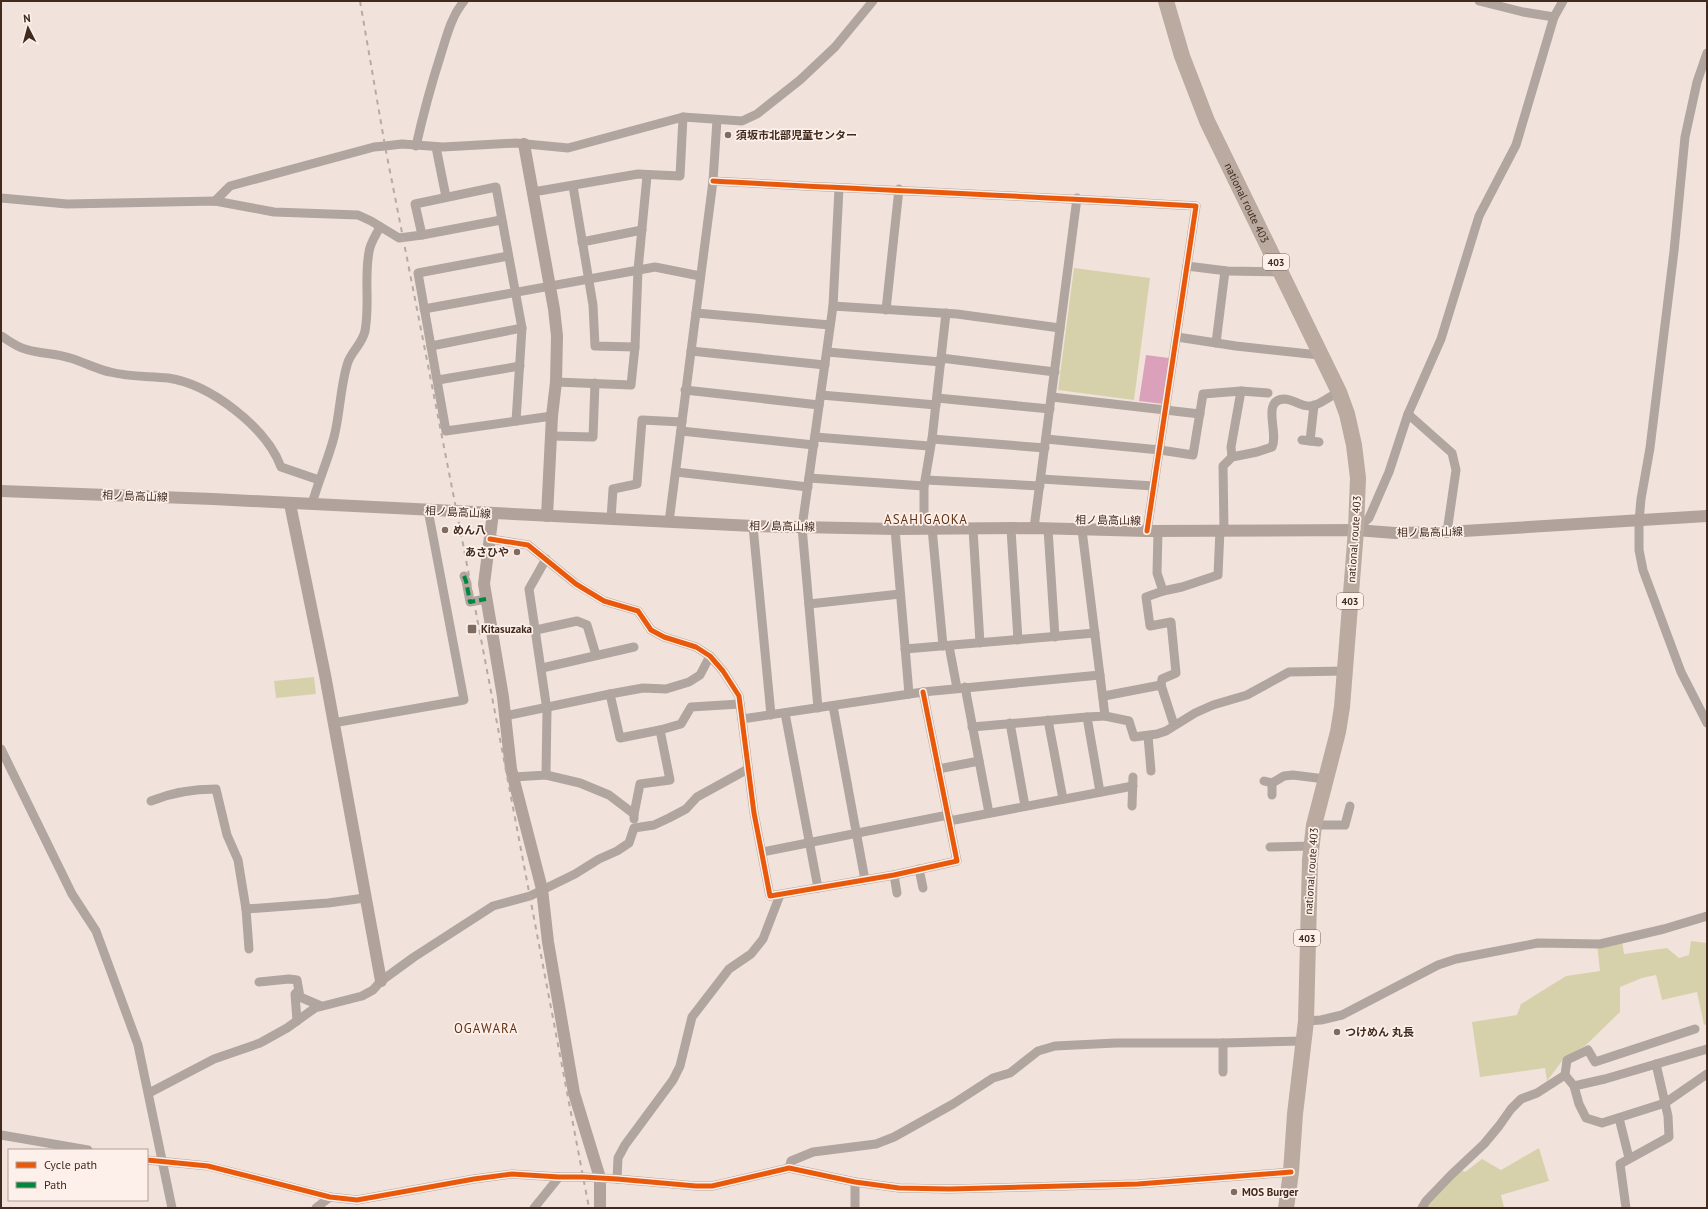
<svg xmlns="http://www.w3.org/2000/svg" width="1708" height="1209" viewBox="0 0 1708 1209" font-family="'PT Sans','Noto Sans JP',sans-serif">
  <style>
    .green { fill: #d7d1ab }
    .water { fill: #dca1ba }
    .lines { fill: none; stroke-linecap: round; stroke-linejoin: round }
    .street { stroke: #b1a59f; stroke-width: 9 }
    .secondary { stroke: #b1a39c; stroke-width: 12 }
    .highway { stroke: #baaaa0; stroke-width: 16 }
    .rail { stroke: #b6aba4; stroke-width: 2; stroke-dasharray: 5 5; stroke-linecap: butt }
    .quiet { stroke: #00873e; stroke-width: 4; stroke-dasharray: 8 4; stroke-linecap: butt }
    .cycleway-casing { stroke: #fdf0ea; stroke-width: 8 }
    .cycleway { stroke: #e8590c; stroke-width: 5 }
    .poi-dot { fill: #7f6b60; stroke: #fdf0ea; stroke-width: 1.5 }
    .labels { text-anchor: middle; stroke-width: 3.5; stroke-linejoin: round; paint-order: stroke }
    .shield { fill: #fdf0ea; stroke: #79655b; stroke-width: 1 }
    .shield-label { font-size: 10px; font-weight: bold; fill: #412a1e }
    .poi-label { font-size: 11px; font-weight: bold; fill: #412a1e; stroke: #fdf0ea; text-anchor: start }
    .street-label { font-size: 11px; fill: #412a1e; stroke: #fdf0ea }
    .quarter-label { font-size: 13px; letter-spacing: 1px; fill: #613114; stroke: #fdf0ea }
  </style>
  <rect width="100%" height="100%" fill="#f1e3db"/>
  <g class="green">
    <path d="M1074,268L1150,278L1134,400L1058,390Z"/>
    <path d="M314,677L316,694L276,698L274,681Z"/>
    <path d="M1622,941L1624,954L1667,948L1679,958L1689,955L1691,941L1707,943V1024L1704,1025L1697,992L1662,1000L1656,975L1642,978L1620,987V1012L1585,1046L1565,1057L1547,1081L1545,1068L1480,1077L1472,1022L1517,1015L1521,1004L1566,976L1600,971L1597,945Z"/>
    <path d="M1539,1148L1549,1181L1501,1195L1504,1208H1422L1461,1170L1465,1172L1482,1159L1501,1170Z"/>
  </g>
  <path class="water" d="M1146,355L1169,358L1163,404L1139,401Z"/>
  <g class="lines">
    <g class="street">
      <path d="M1479,1L1523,12L1554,17"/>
      <path d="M1707,53L1697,82L1685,137L1674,251L1650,448L1641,499L1639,521V550L1643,570L1681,672L1707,723"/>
      <path d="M416,146C423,115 431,85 441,54C447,35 451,17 464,1"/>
      <path d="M436,147L446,197"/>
      <path d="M713,181C874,190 1035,196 1196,206L1147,531"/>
      <path d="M573,186L593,305L595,346L635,347L638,270L647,176"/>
      <path d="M533,192L638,174L680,176L683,117"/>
      <path d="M1,198L67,204L215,201L274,212L358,215L371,221L399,238L422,235L415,204L496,187L522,328L516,421"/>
      <path d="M215,201L230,186L374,147L385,146L402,144L443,147L516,143L568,148L683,117L742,121L757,114L800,80L835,47L873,1"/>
      <path d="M422,235L501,220"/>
      <path d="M582,242L642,230"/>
      <path d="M508,256L418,273L446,431L552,416"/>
      <path d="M1187,266L1227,271L1281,272"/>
      <path d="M833,306L839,188"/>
      <path d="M424,309L655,267L700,276"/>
      <path d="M886,310L899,189"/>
      <path d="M696,313L830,325"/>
      <path d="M1,336C8,340 17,347 25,349C40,354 55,353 70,358C84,362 96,369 110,372C129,377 149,376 168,378C210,384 266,427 281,467L319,480"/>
      <path d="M1177,337L1236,346L1319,355"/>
      <path d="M1216,343L1225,271"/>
      <path d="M431,346L522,328"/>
      <path d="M691,351L825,365"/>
      <path d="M827,352L941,362"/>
      <path d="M941,358L1055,372"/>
      <path d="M438,380L520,366"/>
      <path d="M556,382L631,385L635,347"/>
      <path d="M685,390L819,405"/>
      <path d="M821,395L936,405"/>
      <path d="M1052,397L1200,414"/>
      <path d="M937,398L1050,409"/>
      <path d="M1408,414L1452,453L1456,470L1447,532"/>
      <path d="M681,431L814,445"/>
      <path d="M552,436L593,437L595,383"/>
      <path d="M815,437L929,446"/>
      <path d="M932,439L1045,448"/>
      <path d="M1046,439L1160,450L1193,455L1203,394L1241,391L1268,393"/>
      <path d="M1302,440L1319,442"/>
      <path d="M1310,441L1314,405"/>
      <path d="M1232,457L1231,447L1241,391"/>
      <path d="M676,472L808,487"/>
      <path d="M809,478L924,486"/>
      <path d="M1041,479L1154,486"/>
      <path d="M926,480L1040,486"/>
      <path d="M312,504C318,482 328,460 334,437C340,414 340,389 347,365C350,352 362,345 365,331C370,305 364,278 369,252C370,243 376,235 380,227"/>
      <path d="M611,519L613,489L637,484L642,420L682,422"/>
      <path d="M669,522L713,181L717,120"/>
      <path d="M753,526L771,715"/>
      <path d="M924,528V486L932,439L946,313"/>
      <path d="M932,528L943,646"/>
      <path d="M1034,528L1077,198"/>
      <path d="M895,529L909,694"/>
      <path d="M973,529L980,643"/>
      <path d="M1011,529L1018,640"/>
      <path d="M1048,529L1055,637"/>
      <path d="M1082,530L1105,716L1087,717L1100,792"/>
      <path d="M1224,530L1223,466L1232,457L1257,452L1272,447C1279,433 1261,400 1284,399C1293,399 1302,407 1311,406C1319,406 1331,395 1339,392"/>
      <path d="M1356,530L1369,518L1389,472L1408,414L1441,339L1479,216L1516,145L1554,17L1563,1"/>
      <path d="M1158,531L1157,573L1163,591L1146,597L1150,626L1171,622L1176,673L1162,679L1161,685"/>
      <path d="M490,539L528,545L576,584L604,601L638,611L651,630L664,637L696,647L710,656L723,671L739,696L754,813L770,896L894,875L957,861L923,692"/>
      <path d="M464,576L466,581L470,602L486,599"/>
      <path d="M1163,591L1182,587L1218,575L1220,530"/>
      <path d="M809,604L900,594"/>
      <path d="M536,630L577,621L587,625L596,655"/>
      <path d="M949,646L957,688"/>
      <path d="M905,649L1095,633"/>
      <path d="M542,668L634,647"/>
      <path d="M965,687L989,813"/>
      <path d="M1104,696L1161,685L1174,725"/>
      <path d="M833,706L865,880"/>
      <path d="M818,708L802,527L833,306L957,314L1060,328"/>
      <path d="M785,713L818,888"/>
      <path d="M505,716L610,694"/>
      <path d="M1105,716L1129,721L1134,737L1157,734L1166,731L1195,713L1213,705L1247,695L1289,672L1345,671"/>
      <path d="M742,719L923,692L1100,675"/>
      <path d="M1048,720L1063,799"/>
      <path d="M333,723L464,700L428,510"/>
      <path d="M1010,723L1025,806"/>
      <path d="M972,727L1087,717"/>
      <path d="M660,730L620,738L610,694L643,688L666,689L689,682L700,675L710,656"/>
      <path d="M1148,736L1151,771"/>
      <path d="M1,749L72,894L96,931L138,1045L172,1208"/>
      <path d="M938,769L979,761"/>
      <path d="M546,775L580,783L609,795L634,814V819"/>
      <path d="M514,777L546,775L547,710L529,589L546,559"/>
      <path d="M1264,781L1272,783L1284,776L1293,775L1325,779"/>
      <path d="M1272,783V795"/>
      <path d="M151,801C173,792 194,789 216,789L227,835L238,860L246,909"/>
      <path d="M1132,806L1133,777"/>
      <path d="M634,814L640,784L670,780L660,730L681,724L691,707L740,704"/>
      <path d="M949,821L1133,786"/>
      <path d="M1314,825H1345L1350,806"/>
      <path d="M1270,847L1312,846"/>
      <path d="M762,852L948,815"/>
      <path d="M919,869L923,888"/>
      <path d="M894,875L897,893"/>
      <path d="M249,949L246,909L328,903L365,898"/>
      <path d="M259,982L289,979L297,980L300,997L321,1006"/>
      <path d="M297,1021L295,994L298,991"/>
      <path d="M1306,1021L1321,1020L1342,1015L1438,965L1456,959L1538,943L1600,944L1664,929L1707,916"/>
      <path d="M1695,1029L1595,1062L1588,1050L1567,1060L1565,1075L1574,1086L1605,1079L1707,1049"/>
      <path d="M1223,1043V1072"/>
      <path d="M1574,1086L1579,1104L1586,1118L1602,1123L1665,1103L1707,1074"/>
      <path d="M149,1093L214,1059L260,1043L287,1028L315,1008L362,996L373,990L381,981L414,957L493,906L530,896L575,874L599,859L617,851L629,843L634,828L654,825L669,818L686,809L697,797L748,769"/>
      <path d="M1619,1118L1629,1158"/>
      <path d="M1,1135L88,1150"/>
      <path d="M147,1160L208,1166L330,1197L357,1200L474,1179L512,1174L559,1177H583L617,1179L696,1186H712L789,1168L855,1182L899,1188L949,1189L1138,1184L1291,1172"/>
      <path d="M789,1168L791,1161L813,1152L876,1144L894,1137L953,1104L993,1078L1010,1073L1038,1051L1055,1046L1116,1043H1223L1303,1041"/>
      <path d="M617,1179L618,1158L625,1145L673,1080L680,1066L692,1017L729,969L751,954L763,939L780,895"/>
      <path d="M316,1208L330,1197"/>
      <path d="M534,1208L559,1177"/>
      <path d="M855,1208V1182"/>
      <path d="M1422,1208L1426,1201L1451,1175L1484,1144L1499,1126L1511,1109L1521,1099L1537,1093L1565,1075"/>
      <path d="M1626,1208L1620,1164L1669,1137L1668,1116L1656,1064"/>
    </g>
    <g class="secondary">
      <path d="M524,144L554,309L557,336L556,382L552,416L547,516"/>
      <path d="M1,491L213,499L753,526L895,529L1034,528L1147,531L1356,530L1395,533L1447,532L1707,516"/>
      <path d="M290,504L325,675L381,981"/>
      <path d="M493,513L484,584L503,697L511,769L542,889L548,942L574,1093L600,1178V1208"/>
    </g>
    <path class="highway" id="s1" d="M1166,1L1182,56L1207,121L1339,392L1347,414L1354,445L1358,478L1356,530L1342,707L1338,732L1314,825L1310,860L1306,1021L1295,1114L1291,1172L1286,1208"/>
    <path class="rail" d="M360,1L385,146L463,544L589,1208"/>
    <path class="quiet" d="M464,576L466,581L470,602L486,599"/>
    <defs>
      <g id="cycleway">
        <path d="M713,181C874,190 1035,196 1196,206L1147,531"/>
        <path d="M490,539L528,545L576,584L604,601L638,611L651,630L664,637L696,647L710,656L723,671L739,696L754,813L770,896L894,875L957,861L923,692"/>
        <path d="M147,1160L208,1166L330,1197L357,1200L474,1179L512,1174L559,1177H583L617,1179L696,1186H712L789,1168L855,1182L899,1188L949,1189L1138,1184L1291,1172"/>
      </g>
    </defs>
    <use href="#cycleway" class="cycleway-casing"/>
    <use href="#cycleway" class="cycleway"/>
  </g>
  <g class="poi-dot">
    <circle cx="728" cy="135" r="4"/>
    <circle cx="445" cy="530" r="4"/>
    <circle cx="517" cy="552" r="4"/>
    <rect x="467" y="624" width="10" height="10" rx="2"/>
    <circle cx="1337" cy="1032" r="4"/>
    <circle cx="1234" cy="1192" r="4"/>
  </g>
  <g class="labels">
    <g class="shield">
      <rect x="1263" y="254" width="26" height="16" rx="3"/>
      <rect x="1337" y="593" width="26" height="16" rx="3"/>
      <rect x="1294" y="930" width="26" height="16" rx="3"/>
    </g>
    <g class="shield-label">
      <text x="1276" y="266">403</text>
      <text x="1350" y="605">403</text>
      <text x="1307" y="942">403</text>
    </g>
    <g class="poi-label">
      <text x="736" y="139">須坂市北部児童センター</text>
      <text x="453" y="534">めん八</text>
      <text x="509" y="556" text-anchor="end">あさひや</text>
      <text x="481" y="633">Kitasuzaka</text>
      <text x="1345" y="1036">つけめん 丸長</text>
      <text x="1242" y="1196">MOS Burger</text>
    </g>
    <g class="street-label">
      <text dy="4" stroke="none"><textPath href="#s1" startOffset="218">national route 403</textPath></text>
      <text transform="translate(135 496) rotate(2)" y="4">相ノ島高山線</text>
      <text transform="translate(458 512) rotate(3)" y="4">相ノ島高山線</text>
      <text transform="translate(1108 520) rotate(1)" y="4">相ノ島高山線</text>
      <text transform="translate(782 526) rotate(1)" y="4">相ノ島高山線</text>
      <text transform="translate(1430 532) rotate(-1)" y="4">相ノ島高山線</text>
      <text transform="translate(1354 539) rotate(-86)" y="4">national route 403</text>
      <text transform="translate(1311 871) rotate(-86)" y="4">national route 403</text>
    </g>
    <g class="quarter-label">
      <text x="926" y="524">ASAHIGAOKA</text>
      <text x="486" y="1033">OGAWARA</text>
    </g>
  </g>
  <rect width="1708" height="1209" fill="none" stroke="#412a1e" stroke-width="4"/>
  <rect x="8" y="1149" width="140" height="52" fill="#fdf0ea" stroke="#b2a198"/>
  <rect x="16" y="1162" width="20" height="6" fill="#e8590c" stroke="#b2a198"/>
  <text x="44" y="1169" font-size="12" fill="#412a1e">Cycle path</text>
  <rect x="16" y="1182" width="20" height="6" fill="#00873e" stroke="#b2a198"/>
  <text x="44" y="1189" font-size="12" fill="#412a1e">Path</text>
  <g transform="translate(28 28) rotate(354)" stroke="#fdf0ea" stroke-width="3" paint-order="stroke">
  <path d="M0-3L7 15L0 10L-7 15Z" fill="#412a1e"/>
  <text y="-6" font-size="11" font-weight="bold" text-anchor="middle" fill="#412a1e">N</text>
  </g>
</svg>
